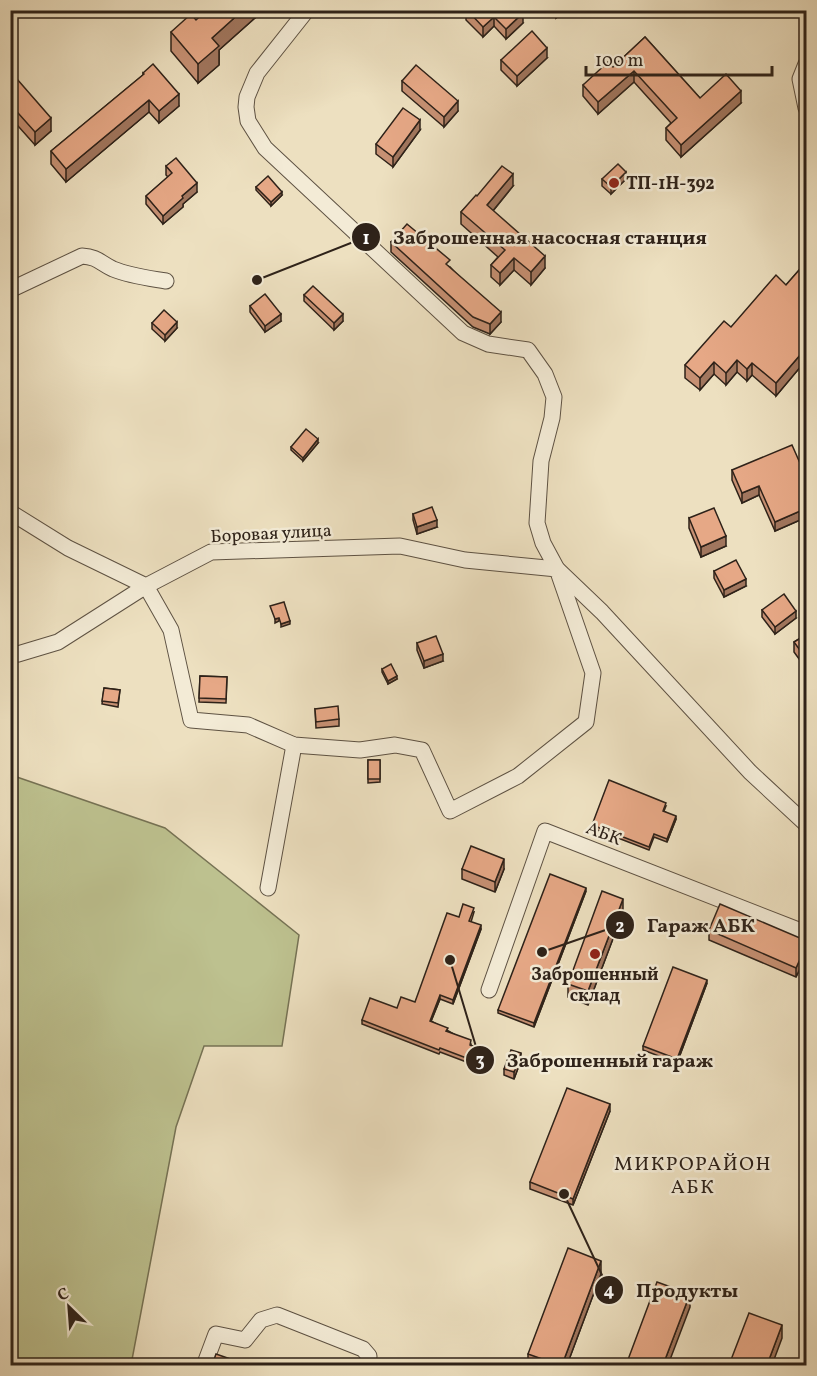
<svg xmlns="http://www.w3.org/2000/svg" width="817" height="1376" viewBox="0 0 817 1376" font-family="Vollkorn,serif">
  <style>
    .green { fill: #bdc18f; stroke: #767254; stroke-width: 1.5 }
    .lines { fill: none; stroke-linecap: round; stroke-linejoin: round }
    .minor-casing { stroke: #5e5243; stroke-width: 17 }
    .minor { stroke: #f3ebd6; stroke-width: 15 }
    .wall { fill: #c69073; stroke: #2e2219; stroke-width: 1.5 }
    .shaded-wall { fill: #a1765e; stroke: #2e2219; stroke-width: 1.5 }
    .building { fill: #e6a886; stroke: #2e2219; stroke-width: 1.5 }
    .poi-dot { fill: #8f2418; stroke: #f3ebd6; stroke-width: 2 }
    .labels { text-anchor: middle; stroke-width: 5; stroke-linejoin: round; paint-order: stroke }
    .poi-label { font-size: 18px; font-weight: bold; fill: #2e2219; stroke: #f3ebd6; text-anchor: start }
    .street-label { font-size: 18px; fill: #2e2219; stroke: #f3ebd6 }
    .neighbourhood-label { font-size: 20px; letter-spacing: 1.5px; fill: #2e2219; stroke: #f3ebd6 }
    .leader { fill: none; stroke: #2e2219; stroke-width: 2 }
    .callout-dot { fill: #2e2219; stroke: #f3ebd6; stroke-width: 2 }
    .mark-label { font-size: 18px; text-anchor: middle; font-weight: bold; fill: #fff }
    .callout-label { font-size: 20px; text-anchor: middle; font-weight: bold; fill: #2e2219; stroke: #f3ebd6; stroke-width: 5; stroke-linejoin: round; paint-order: stroke }
  </style>
  <rect width="100%" height="100%" fill="#ede0c0"/>
  <filter id="stains"><feTurbulence type="fractalNoise" baseFrequency=".00333" numOctaves="4"/><feColorMatrix values="0 0 0 0 .2 0 0 0 0 .09 0 0 0 0 .02 0 0 0 .5 -.17"/></filter>
  <radialGradient id="worn" r=".72"><stop offset=".6" stop-color="#630" stop-opacity="0"/><stop offset="1" stop-color="#630" stop-opacity=".3"/></radialGradient>
  <path class="green" d="M11,775L165,828L299,935L282,1046H204L176,1127L131,1365H11Z"/>
  <g class="lines">
    <defs>
      <g id="minor">
        <path d="M307,10L257,73L247,97L246,107L248,121L265,148L463,333L488,344L528,350L545,374L554,397L552,418L541,461L537,523L543,543L557,569L602,612L750,772L806,824"/>
        <path d="M806,64L800,79L806,108"/>
        <path d="M10,290L82,256C98,257 100,263 113,269C130,276 148,278 166,281"/>
        <path d="M10,512L68,548L146,586L171,630L191,720L248,725L294,745L360,750L395,745L422,750L450,811L518,776L586,722L593,673L557,569L465,560L400,546L211,552L146,586L58,642L18,654L10,655"/>
        <path d="M268,888L294,745"/>
        <path d="M489,990L545,831L806,933"/>
        <path d="M204,1366L216,1334L245,1340L261,1320L277,1315L363,1349L369,1356L368,1366"/>
      </g>
    </defs>
    <use href="#minor" class="minor-casing"/>
    <use href="#minor" class="minor"/>
  </g>
  <g class="wall">
    <path d="M207,10H264L219,50V65L198,83L171,51V32L196,20Z"/>
    <path d="M466,10L523,23L506,39L494,26L483,37L466,20Z"/>
    <path d="M548,10H565L556,18Z"/>
    <path d="M645,37L700,98L741,103L681,157L666,140V128L671,123L634,82L598,114L583,96V85L613,67Z"/>
    <path d="M547,58L517,86L501,70V60Z"/>
    <path d="M10,71L51,131L35,145L10,117Z"/>
    <path d="M143,73L179,106L159,123L149,112L66,182L51,164V151L143,75Z"/>
    <path d="M402,81L458,111L444,127L402,91Z"/>
    <path d="M420,130L393,167L376,154V144Z"/>
    <path d="M166,166L197,192L183,204V207L163,224L146,204V196L168,177L166,175Z"/>
    <path d="M602,179H626L611,194L602,186Z"/>
    <path d="M513,186L493,211L545,268L531,285L514,270L500,285L491,277V265L498,257L461,224V212L477,196Z"/>
    <path d="M256,187L282,195L271,206L256,190Z"/>
    <path d="M391,242L450,267L501,322L490,334L473,327L391,252Z"/>
    <path d="M807,261V359L776,396L752,375L747,381L737,372L726,385L714,374L700,390L685,378V365L731,327L786,285Z"/>
    <path d="M304,295L343,321L334,330L304,301Z"/>
    <path d="M250,306L281,321L265,332L250,312Z"/>
    <path d="M152,323L177,328L165,341L152,329Z"/>
    <path d="M318,443L303,461L291,450V447Z"/>
    <path d="M732,470L807,479V517L775,531L759,495L742,503L732,480Z"/>
    <path d="M413,514L437,527L417,534L413,520Z"/>
    <path d="M689,518L726,546L701,557L689,528Z"/>
    <path d="M714,571L746,586L724,597L714,578Z"/>
    <path d="M762,610L796,618L775,634L762,617Z"/>
    <path d="M807,634V670L794,652V642Z"/>
    <path d="M417,643L443,661L424,668L417,650Z"/>
    <path d="M382,669L397,679L388,684L382,672Z"/>
    <path d="M200,676L227,677L226,703L199,702Z"/>
    <path d="M104,688L120,690L118,707L102,704Z"/>
    <path d="M315,709L339,719V726L316,728Z"/>
    <path d="M368,760H380V782L368,783Z"/>
    <path d="M666,806L664,811L676,819L667,842L654,837L649,850L592,828V825Z"/>
    <path d="M462,869H504L495,892L462,879Z"/>
    <path d="M586,891L534,1027L498,1013V1010Z"/>
    <path d="M474,912L471,922L481,929L453,1004L440,999L431,1021L471,1044V1045L482,1053L477,1066L440,1052L439,1054L362,1024V1020L415,1002L459,917Z"/>
    <path d="M623,912L588,1005L568,997V984Z"/>
    <path d="M709,930L807,941V954L796,977L709,940Z"/>
    <path d="M707,983L677,1063L643,1050V1046Z"/>
    <path d="M521,1060L514,1079L504,1075V1069Z"/>
    <path d="M610,1111L573,1205L530,1189V1182Z"/>
    <path d="M601,1274L567,1365H528V1354Z"/>
  </g>
  <g class="shaded-wall">
    <path d="M243,10H264L219,50V65L198,83V64L212,38Z"/>
    <path d="M556,10H565L556,18Z"/>
    <path d="M523,13V23L506,39V29Z"/>
    <path d="M494,17V26L483,37V27Z"/>
    <path d="M547,48V58L517,86V76Z"/>
    <path d="M634,71V82L598,114V102Z"/>
    <path d="M741,91V103L681,157V145Z"/>
    <path d="M179,94V106L159,123V111Z"/>
    <path d="M149,100V112L66,182V169Z"/>
    <path d="M458,101V111L444,127V117Z"/>
    <path d="M51,118V131L35,145V132Z"/>
    <path d="M420,120V130L393,167V157Z"/>
    <path d="M626,172V179L611,194V187Z"/>
    <path d="M513,174V186L487,218V205Z"/>
    <path d="M197,183V192L183,204V207L163,224V216L182,196Z"/>
    <path d="M282,192V195L271,206V202Z"/>
    <path d="M545,256V268L531,285V272Z"/>
    <path d="M514,258V270L500,285V273Z"/>
    <path d="M501,312V322L490,334V324Z"/>
    <path d="M281,314V321L265,332V326Z"/>
    <path d="M343,314V321L334,330V323Z"/>
    <path d="M177,322V328L165,341V335Z"/>
    <path d="M807,347V359L776,396V383Z"/>
    <path d="M737,360V372L726,385V373Z"/>
    <path d="M714,362V374L700,390V378Z"/>
    <path d="M752,363V375L747,381V369Z"/>
    <path d="M318,439V443L303,461V458Z"/>
    <path d="M759,486V495L742,503V493Z"/>
    <path d="M807,508V517L775,531V522Z"/>
    <path d="M15,520V527L10,539V532Z"/>
    <path d="M437,520V527L417,534V527Z"/>
    <path d="M726,536V546L701,557V547Z"/>
    <path d="M746,579V586L724,597V590Z"/>
    <path d="M796,611V618L775,634V627Z"/>
    <path d="M279,618V621L275,623V619Z"/>
    <path d="M290,621V624L281,627V624Z"/>
    <path d="M443,654V661L424,668V661Z"/>
    <path d="M397,676V679L388,684V681Z"/>
    <path d="M676,816V819L667,842V839Z"/>
    <path d="M504,859V869L495,892V882Z"/>
    <path d="M586,888V891L534,1027V1023Z"/>
    <path d="M623,899V912L588,1005V991Z"/>
    <path d="M481,925V929L453,1004V1000Z"/>
    <path d="M807,944V954L796,977V968Z"/>
    <path d="M707,980V983L677,1063V1059Z"/>
    <path d="M440,995V999L430,1024V1021Z"/>
    <path d="M482,1050V1053L477,1066V1062Z"/>
    <path d="M521,1053V1060L514,1079V1072Z"/>
    <path d="M610,1104V1111L573,1205V1199Z"/>
    <path d="M601,1261V1274L567,1365H562Z"/>
    <path d="M690,1294V1307L668,1365H663Z"/>
    <path d="M782,1325V1338L772,1365H767Z"/>
  </g>
  <g class="building">
    <path d="M207,10H243L212,38L219,46L198,64L171,32L191,14L196,20Z"/>
    <path d="M467,10H520L523,13L506,29L494,17L483,27Z"/>
    <path d="M532,31L547,48L517,76L501,60Z"/>
    <path d="M645,37L700,98L726,74L741,91L681,145L666,128L677,118L634,71L598,102L583,85L608,62L613,67Z"/>
    <path d="M153,64L179,94L159,111L149,100L66,169L51,151L144,74L143,73Z"/>
    <path d="M416,65L458,101L444,117L402,81Z"/>
    <path d="M10,71L51,118L35,132L10,104Z"/>
    <path d="M403,108L420,120L393,157L376,144Z"/>
    <path d="M176,158L197,183L182,196L183,198L163,216L146,196L172,173L166,166Z"/>
    <path d="M618,164L626,172L611,187L602,179Z"/>
    <path d="M502,166L513,174L487,205L545,256L531,272L514,258L500,273L491,265L505,250L461,212L476,195L477,196Z"/>
    <path d="M268,176L282,192L271,202L256,187Z"/>
    <path d="M407,224L450,260L446,264L501,312L490,324L473,317L391,242Z"/>
    <path d="M807,261V347L776,383L752,363L747,369L737,360L726,373L714,362L700,378L685,365L724,321L731,327L776,275L786,285Z"/>
    <path d="M313,286L343,314L334,323L304,295Z"/>
    <path d="M265,294L281,314L265,326L250,306Z"/>
    <path d="M164,310L177,322L165,335L152,323Z"/>
    <path d="M306,429L318,439L303,458L291,447Z"/>
    <path d="M792,445L807,479V508L775,522L759,486L742,493L732,470Z"/>
    <path d="M432,507L437,520L417,527L413,514Z"/>
    <path d="M714,508L726,536L701,547L689,518Z"/>
    <path d="M10,518L15,520L10,532Z"/>
    <path d="M736,560L746,579L724,590L714,571Z"/>
    <path d="M784,594L796,611L775,627L762,610Z"/>
    <path d="M284,602L290,621L281,624L279,618L275,619L270,606Z"/>
    <path d="M807,634V660L794,642Z"/>
    <path d="M436,636L443,654L424,661L417,643Z"/>
    <path d="M391,664L397,676L388,681L382,669Z"/>
    <path d="M200,676L227,677L226,699L199,698Z"/>
    <path d="M104,688L120,690L118,703L102,701Z"/>
    <path d="M338,706L339,719L316,722L315,709Z"/>
    <rect x="368" y="760" width="12" height="19"/>
    <path d="M609,780L666,803L663,811L676,816L667,839L654,834L649,847L592,825Z"/>
    <path d="M471,846L504,859L495,882L462,869Z"/>
    <path d="M550,874L586,888L534,1023L498,1010Z"/>
    <path d="M602,891L623,899L588,991L568,984Z"/>
    <path d="M463,904L474,908L469,921L481,925L453,1000L440,995L430,1021L448,1028L446,1031L471,1040L470,1045L482,1050L477,1062L440,1048L439,1050L362,1020L370,998L397,1008L401,997L415,1002L447,913L459,917Z"/>
    <path d="M720,904L807,941V944L796,968L709,930Z"/>
    <path d="M673,967L707,980L677,1059L643,1046Z"/>
    <path d="M511,1050L521,1053L514,1072L504,1069Z"/>
    <path d="M567,1088L610,1104L573,1199L530,1182Z"/>
    <path d="M568,1248L601,1261L562,1365H559L528,1354Z"/>
    <path d="M657,1282L690,1294L663,1365H626Z"/>
    <path d="M749,1313L782,1325L767,1365H729Z"/>
    <path d="M216,1354L239,1362L238,1365H212Z"/>
  </g>
  <g class="poi-dot">
    <circle cx="614" cy="183" r="6"/>
    <circle cx="595" cy="954" r="6"/>
  </g>
  <g class="labels">
    <g class="poi-label">
      <text x="626" y="189">ТП-1Н-392</text>
      <text x="595" y="980" text-anchor="middle">Заброшенный<tspan x="595" dy="21">склад</tspan></text>
    </g>
    <g class="street-label">
      <text transform="translate(271 533) rotate(-3)" y="6">Боровая улица</text>
      <text transform="translate(604 833) rotate(21)" y="6">АБК</text>
    </g>
    <g class="neighbourhood-label">
      <text x="693" y="1170">МИКРОРАЙОН<tspan x="693" dy="23">АБК</tspan></text>
    </g>
  </g>
  <path class="leader" d="M257 280L366 237M542 952L620 925M450 960L480 1060M564 1194L609 1290"/>
  <g class="callout-dot">
    <circle cx="257" cy="280" r="6"/>
    <circle cx="542" cy="952" r="6"/>
    <circle cx="450" cy="960" r="6"/>
    <circle cx="564" cy="1194" r="6"/>
    <circle cx="366" cy="237" r="15"/>
    <circle cx="620" cy="925" r="15"/>
    <circle cx="480" cy="1060" r="15"/>
    <circle cx="609" cy="1290" r="15"/>
  </g>
  <g class="mark-label">
    <text x="366" y="244">1</text>
    <text x="620" y="932">2</text>
    <text x="480" y="1066">3</text>
    <text x="609" y="1296">4</text>
  </g>
  <g class="callout-label">
    <text x="550" y="244">Заброшенная насосная станция</text>
    <text x="701" y="932">Гараж АБК</text>
    <text x="610" y="1067">Заброшенный гараж</text>
    <text x="687" y="1297">Продукты</text>
  </g>
  <rect width="817" height="1376" fill="none" stroke="#ede0c0" stroke-width="36"/>
  <rect x="12" y="12" width="793" height="1352" fill="none" stroke="#2e2219" stroke-width="3"/>
  <rect x="18" y="18" width="781" height="1340" fill="none" stroke="#2e2219" stroke-width="1.5"/>
  <g transform="translate(69 1307) rotate(335)" stroke="#f3ebd6" stroke-width="4.5" paint-order="stroke">
  <path d="M0-4.5L10 22L0 15L-10 22Z" fill="#2e2219"/>
  <text y="-9" font-size="16" font-weight="bold" text-anchor="middle" fill="#2e2219">С</text>
  </g>
  <path d="M586 66v9h186v-9" fill="none" stroke="#2e2219" stroke-width="3"/>
  <text x="595" y="66" font-size="18" fill="#2e2219" stroke="#f3ebd6" stroke-width="4.5" paint-order="stroke">100 m</text>
  <rect width="100%" height="100%" filter="url(#stains)"/>
  <rect width="100%" height="100%" fill="url(#worn)"/>
</svg>
